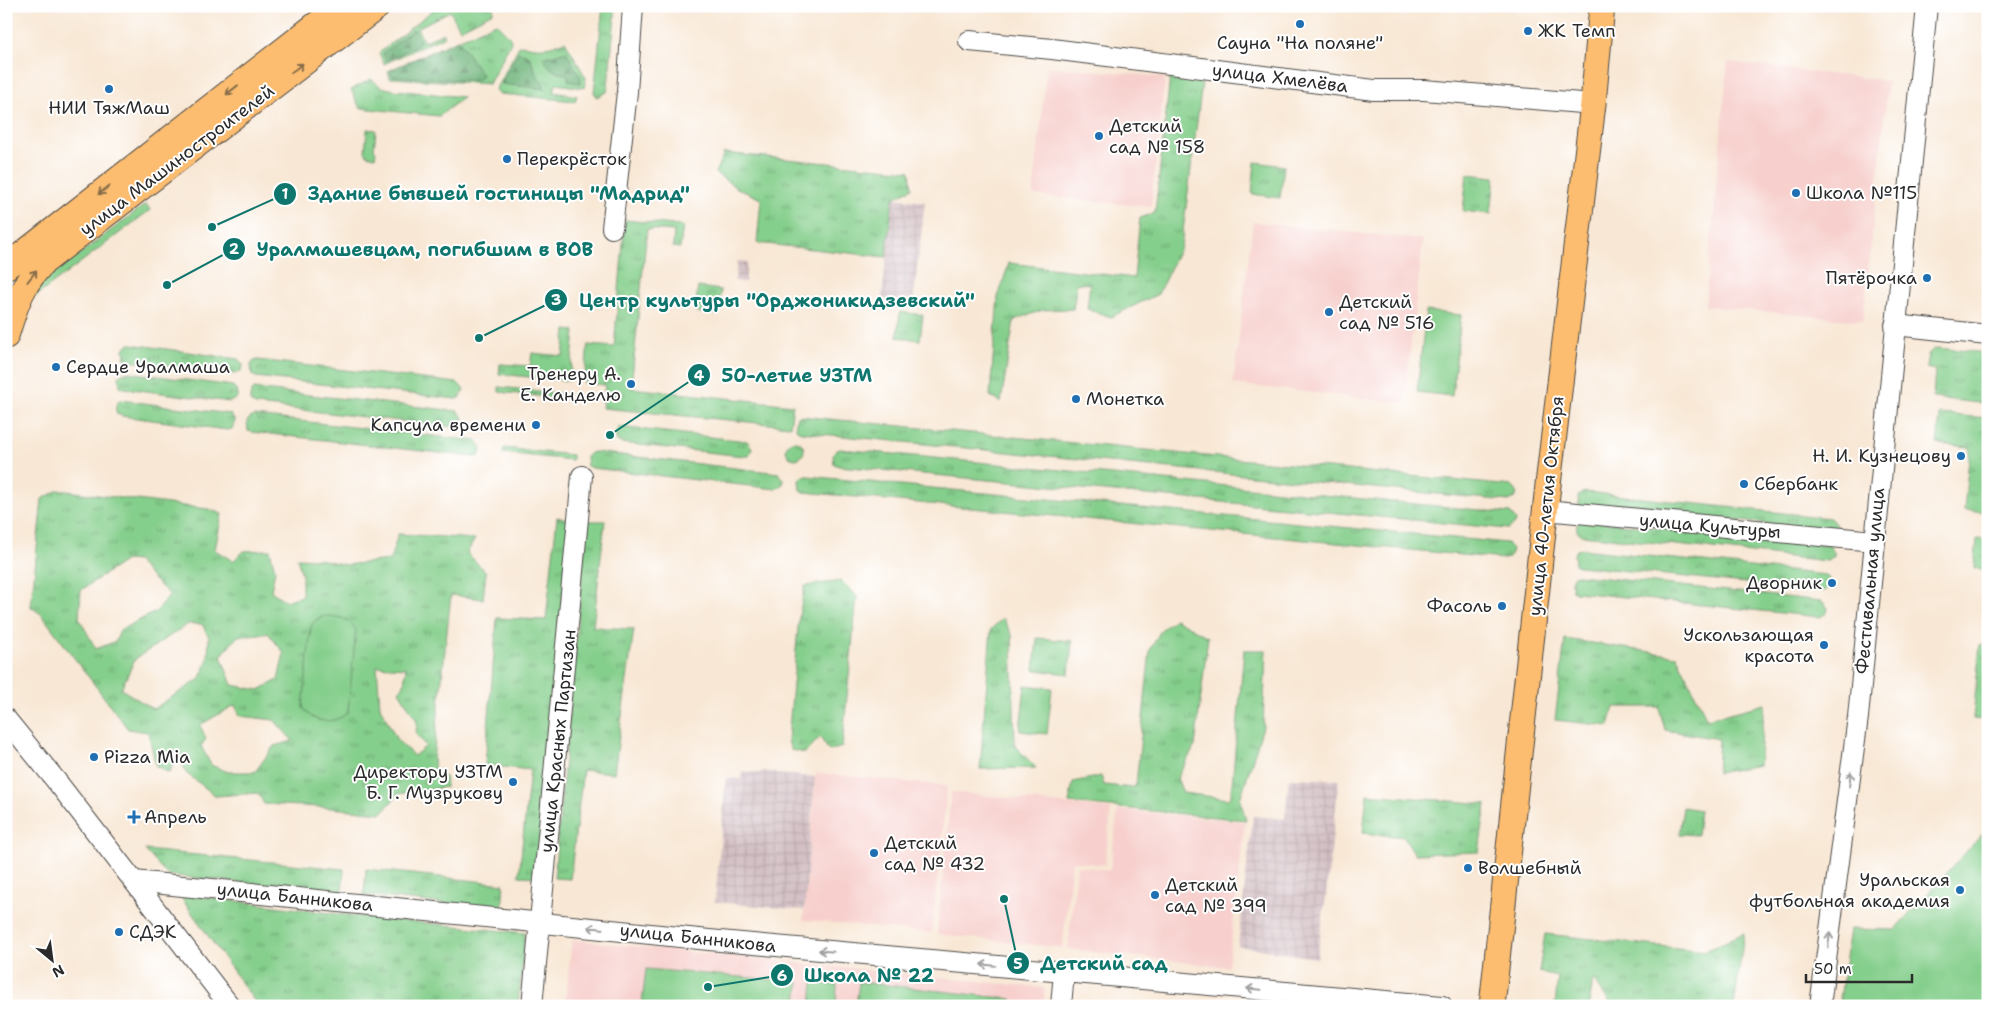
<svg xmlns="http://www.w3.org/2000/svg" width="1994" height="1012" viewBox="0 0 1994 1012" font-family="'Shantell Sans',sans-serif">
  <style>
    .built { fill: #f7d0cd }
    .industrial { fill: url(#industrial-grid) }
    .grass { fill: url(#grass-tufts); stroke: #587d5c; fill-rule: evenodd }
    .forest { fill: url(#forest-firs); stroke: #4c6e52 }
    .pitch { fill: #85cf8c; stroke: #587d5c }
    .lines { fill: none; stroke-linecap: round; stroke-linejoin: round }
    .minor-casing { stroke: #4a4744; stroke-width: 22 }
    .major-casing { stroke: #4a4744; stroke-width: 27 }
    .minor { stroke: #fff; stroke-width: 20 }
    .major { stroke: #fcbd6f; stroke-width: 25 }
    .oneway { stroke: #896d4a }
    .oneway2 { stroke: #a0a0a0 }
    .poi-dot { fill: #1f6fb2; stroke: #fff; stroke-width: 2 }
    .labels { text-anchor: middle; stroke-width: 4; stroke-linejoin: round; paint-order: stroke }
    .poi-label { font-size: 18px; fill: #2b2b2b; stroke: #fff; text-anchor: start }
    .street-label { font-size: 18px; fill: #2b2b2b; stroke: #fff }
    .leader { fill: none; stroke: #0f766e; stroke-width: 2 }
    .callout-dot { fill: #0f766e; stroke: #fff; stroke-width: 2 }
    .mark-label { font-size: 15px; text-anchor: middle; font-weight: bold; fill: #fff }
    .callout-label { font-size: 19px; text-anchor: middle; font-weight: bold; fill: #0f766e; stroke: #fff; stroke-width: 4; stroke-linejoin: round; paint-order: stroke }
  </style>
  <defs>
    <pattern id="industrial-grid" width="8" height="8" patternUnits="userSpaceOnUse" patternTransform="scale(1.25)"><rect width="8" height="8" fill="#d2bec3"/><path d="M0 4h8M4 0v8" fill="none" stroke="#b4a3a8"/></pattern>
    <pattern id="grass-tufts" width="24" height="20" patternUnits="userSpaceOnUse" patternTransform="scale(1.25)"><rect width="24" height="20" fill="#85cf8c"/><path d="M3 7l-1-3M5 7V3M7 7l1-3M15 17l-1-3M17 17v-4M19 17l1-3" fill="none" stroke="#6da873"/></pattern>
    <pattern id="forest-firs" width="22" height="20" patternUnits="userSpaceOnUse" patternTransform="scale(1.25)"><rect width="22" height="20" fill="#6cb278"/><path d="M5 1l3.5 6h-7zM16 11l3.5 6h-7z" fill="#599163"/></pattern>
  </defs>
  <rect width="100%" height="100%" fill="#fff"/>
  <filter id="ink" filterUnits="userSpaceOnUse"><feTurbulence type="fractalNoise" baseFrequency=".02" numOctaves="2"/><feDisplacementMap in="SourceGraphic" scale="10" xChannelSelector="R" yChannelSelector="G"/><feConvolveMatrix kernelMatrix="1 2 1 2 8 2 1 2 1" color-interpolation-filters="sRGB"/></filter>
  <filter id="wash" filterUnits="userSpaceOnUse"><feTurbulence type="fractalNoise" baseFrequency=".0096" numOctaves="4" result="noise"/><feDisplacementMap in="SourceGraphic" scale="20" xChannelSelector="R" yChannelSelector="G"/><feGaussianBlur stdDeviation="1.12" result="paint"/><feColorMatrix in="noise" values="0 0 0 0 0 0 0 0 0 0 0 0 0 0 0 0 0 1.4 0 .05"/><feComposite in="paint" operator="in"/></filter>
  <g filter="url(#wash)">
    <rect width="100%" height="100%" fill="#f8e7d4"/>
    <g class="built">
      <path d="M1728,62L1888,81L1863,321L1705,306Z"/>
      <path d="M1047,66L1165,77L1151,207L1033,195Z"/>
      <path d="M1253,222L1423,240L1404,403L1233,384Z"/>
      <path d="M816,773L947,786L932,933L803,920Z"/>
      <path d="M951,792L1111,809L1105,865L1072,861L1062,948L937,934Z"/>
      <path d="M1118,810L1245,822L1228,967L1068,949L1077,866L1110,870Z"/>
      <path d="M572,940L1045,988L1043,1006H565Z"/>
    </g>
    <g class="industrial">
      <path d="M893,198L925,202L913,302L882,299Z"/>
      <path d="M737,261L747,262L745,282L735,281Z"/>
      <path d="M742,771L761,773L762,771L775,772V774L815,777L804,910L715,902L726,778L741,779Z"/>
      <path d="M1289,778L1339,780L1326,895L1317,958L1238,946L1253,816L1285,819Z"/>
    </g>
    <g class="grass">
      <path d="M438,6H493V12L460,29L450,11L417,28L424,42L443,33L445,36L384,64L379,53Z"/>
      <path d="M603,6H616L608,86L607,92L596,97V94L594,93Z"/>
      <path d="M496,23L510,37L511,42L489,84L390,78L388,71Z"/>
      <path d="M565,41L586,78L584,88L556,84L554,92L577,96L575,101L500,94L495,90L519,46C524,44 530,47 536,47C546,48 556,45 565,41Z"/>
      <path d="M1170,77L1202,83L1181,246L1158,294L1111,317L1087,309L1090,284L1077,283L1073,309L1043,310L1014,320L1001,402L990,396L998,297L1009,263L1134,278L1140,218L1155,213Z"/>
      <path d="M371,79L381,87L394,90L464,97L439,116L360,108L351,90Z"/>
      <path d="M367,129L376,130L374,149L376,151L375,157L367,155L365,151Z"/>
      <path d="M724,153L910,171L912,188L893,199L886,257L757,243L761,199L737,188L715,173Z"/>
      <path d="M1255,162L1284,166L1280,198L1252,194Z"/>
      <path d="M1467,174L1495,177L1491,214L1463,211Z"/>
      <path d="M146,204L150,210L35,297L33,294L37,286Z"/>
      <path d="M625,220L683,226L680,248L673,247L674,231L647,229L631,388L793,405L790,426L602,408L605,385L584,383L588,345L614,347Z"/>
      <path d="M698,287L721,290L718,315L695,312Z"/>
      <path d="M900,312L923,315L920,340L897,337Z"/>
      <path d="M566,330L575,331L570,381L499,374L500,364L530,366L532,353L563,356Z"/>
      <path d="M131,344L238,359L243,365L242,370L235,374L129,361L125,359L124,349L127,345Z"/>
      <path d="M1937,348L1988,353V404L1933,398L1935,370L1926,368C1927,359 1927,351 1937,348Z"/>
      <path d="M258,360L458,383L464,390L460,398L456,399L256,377L252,375L251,365L254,361Z"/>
      <path d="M127,372L233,386L238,393L237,398L230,402L124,388L120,386L119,376L123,373Z"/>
      <path d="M499,387L567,394V399L499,392Z"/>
      <path d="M254,389L458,411L463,418L462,423L455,427L256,405L251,403C249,397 250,394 254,389Z"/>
      <path d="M120,400L230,414L235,421L232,429L227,430L122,416L117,414C115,408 115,405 120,400Z"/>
      <path d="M1940,414L1988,418V512L1964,510L1970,447L1937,444Z"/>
      <path d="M255,416L477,441L482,448L479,456L475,457L252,432L248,431L247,421L251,417Z"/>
      <path d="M799,416L1512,486L1517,492L1516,497L1509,501L801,432L797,430C795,424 795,421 799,416Z"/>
      <path d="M619,427L747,441L752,448L749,456H744L621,443L617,441C615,435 615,432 619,427Z"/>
      <circle cx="795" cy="450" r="9"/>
      <path d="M504,448L572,455V460L503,453Z"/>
      <path d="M841,449L1510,513L1516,520L1515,524L1508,529L839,466L834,464L833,454L837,450Z"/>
      <path d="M594,452L779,473L784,480L783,484L776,489L592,468L587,466L586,457L590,453Z"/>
      <path d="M807,476L1507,543L1512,550L1509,558L1504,559L804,492L800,490L799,480L802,477Z"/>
      <path d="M58,490L208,509L222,514L215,550L233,561L244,551L270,550L275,570L271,591L285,601L302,596V575L297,558L319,559L346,565L390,560L398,534L475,539L467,553L486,572L483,599L451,595L433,760L436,775L445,777L446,787L398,794L382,813L321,807L264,804L258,793L216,796L186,773L178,751L169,773L156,766L148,732L128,729L41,614L31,607L42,499ZM126,560L137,561L151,577L170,595L157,611L120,630L116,641L96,649L79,618L81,590ZM188,624H202L209,637L208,659L200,679L153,709L121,689L135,659ZM268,633L284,653L278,680L259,690L232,685L221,656L238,636ZM377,666L406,668L404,685L399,691L417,721L416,734L426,746L414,756L397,740L380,707ZM235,705L240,716L274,720L293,741L274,746L255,772H228L211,765L201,746L206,739L200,725Z"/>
      <path d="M1586,492L1830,518L1836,525L1835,530L1579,506L1578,496L1582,493Z"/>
      <path d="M557,517L572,520L537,877L519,876L530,770L485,765L497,618L546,620Z"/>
      <path d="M1580,520L1829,545L1834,552V556L1827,561L1582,535L1578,533C1576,528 1576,524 1580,520Z"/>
      <path d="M587,521H605L593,627L634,629L614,773L583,770L570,879L554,878Z"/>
      <path d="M1977,539L1988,540V570L1974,568Z"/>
      <path d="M1581,549L1826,575L1831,582V587L1824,591L1579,566L1575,564L1574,554L1577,550Z"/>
      <path d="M1578,575L1822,601L1828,608L1827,613L1820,617L1576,592L1572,590L1571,580L1574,576Z"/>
      <path d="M841,581L857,596L842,747L829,751L820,737L805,753L791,750L788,741L799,616L805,586Z"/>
      <path d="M1003,618L1012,635L1015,746L1036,768L980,769L991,629Z"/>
      <path d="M1175,619L1208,637L1195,746L1177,778L1183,793L1228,799L1231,796L1244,650H1266L1263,727L1240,799L1246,820L1069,803L1073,782L1101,776L1104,785L1132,788L1136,785L1150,650L1161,630Z"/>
      <path d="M1037,638L1072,641L1069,674L1034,670Z"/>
      <path d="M1565,639L1677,656L1707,719L1765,704L1759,765L1717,773L1719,739L1665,730L1659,707H1614L1609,726L1555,720Z"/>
      <path d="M1980,644L1988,645V720L1973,719Z"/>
      <path d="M1367,794L1486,804L1479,852L1415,854L1404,837L1363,833Z"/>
      <path d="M1683,807L1700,810L1697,835L1679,834Z"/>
      <path d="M145,850L344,869L342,893L167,875Z"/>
      <path d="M366,869L504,884L502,910L364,895Z"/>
      <path d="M189,895L354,916L525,933L518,1006H258L182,899Z"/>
      <path d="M1744,933L1734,1006H1612L1593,979L1589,1006H1555L1558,976L1539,972L1545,934L1705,951Z"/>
    </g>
    <g class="forest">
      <path d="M414,29L420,42L418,45L386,61L383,53Z"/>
      <path d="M458,40C461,43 480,72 482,75L477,81L392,76L390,71L392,69Z"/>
      <path d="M566,51L581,78L580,83L569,81L567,74C556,74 548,68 544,58Z"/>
      <path d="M518,52C534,55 530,60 535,71C538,78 543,81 545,89L502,84V81Z"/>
    </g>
    <g class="pitch">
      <path d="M1426,311L1461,315L1452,396L1417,392Z"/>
      <path d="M325,616C339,617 348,617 356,630L348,712C335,725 312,724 303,707L311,626L316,620Z"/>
      <path d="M1025,685L1052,688L1047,734L1020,731Z"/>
      <path d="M1986,830L1988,832V1006H1839L1850,929L1895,930Z"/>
      <path d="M646,969L799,982L797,1006H662L642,1004Z"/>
      <path d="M859,982L1012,999V1006H856Z"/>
      <path d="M813,983L837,985L836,1006H811Z"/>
    </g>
  </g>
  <g filter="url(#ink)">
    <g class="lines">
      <defs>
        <g id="minor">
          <path d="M969,41L1052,49L1374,90H1424L1593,104"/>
          <path d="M612,228L627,92L633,6"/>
          <path d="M1895,325L1988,335"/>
          <path d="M1545,510L1874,541"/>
          <path d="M6,719L58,783L230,1006"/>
          <path d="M134,881L709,940L1442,1006"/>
          <path d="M532,1006L582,476"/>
          <path d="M1061,1006L1064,972"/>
          <path d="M1820,1006L1858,717L1927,6"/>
        </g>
        <g id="major">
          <path d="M6,267L340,6"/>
          <path d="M6,336C16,304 21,285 45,261L378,6"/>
          <path d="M1492,1006L1548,485L1593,104L1602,6"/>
        </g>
      </defs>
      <use href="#minor" class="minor-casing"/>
      <use href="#major" class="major-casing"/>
      <use href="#minor" class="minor"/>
      <use href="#major" class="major"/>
    </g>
    <defs><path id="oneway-shaft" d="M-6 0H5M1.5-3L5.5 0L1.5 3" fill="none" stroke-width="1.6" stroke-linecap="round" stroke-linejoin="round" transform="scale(1.25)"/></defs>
    <g class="oneway">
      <use href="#oneway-shaft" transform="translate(297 68) rotate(-37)"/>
      <use href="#oneway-shaft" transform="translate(232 90) rotate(142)"/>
      <use href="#oneway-shaft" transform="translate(104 190) rotate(142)"/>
      <use href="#oneway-shaft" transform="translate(32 276) rotate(-52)"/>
    </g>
    <g class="oneway2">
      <use href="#oneway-shaft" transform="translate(1850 779) rotate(-83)"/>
      <use href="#oneway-shaft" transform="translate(595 928) rotate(-174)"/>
      <use href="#oneway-shaft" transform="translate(1829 940) rotate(-83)"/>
      <use href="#oneway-shaft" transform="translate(826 951) rotate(-175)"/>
      <use href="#oneway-shaft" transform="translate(988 965) rotate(-175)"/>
      <use href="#oneway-shaft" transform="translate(1254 989) rotate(-175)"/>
    </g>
  </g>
  <g class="poi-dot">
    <circle cx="1300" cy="24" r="5"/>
    <circle cx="1528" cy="31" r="5"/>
    <circle cx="109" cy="89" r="5"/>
    <circle cx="1099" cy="136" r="5"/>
    <circle cx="507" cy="159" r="5"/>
    <circle cx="1796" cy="193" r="5"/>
    <circle cx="1927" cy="278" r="5"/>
    <circle cx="1329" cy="312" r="5"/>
    <circle cx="56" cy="367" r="5"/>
    <circle cx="631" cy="384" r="5"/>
    <circle cx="1076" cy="399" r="5"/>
    <circle cx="536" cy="425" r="5"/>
    <circle cx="1961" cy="456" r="5"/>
    <circle cx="1744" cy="484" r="5"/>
    <circle cx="1832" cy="583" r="5"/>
    <circle cx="1502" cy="606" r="5"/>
    <circle cx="1824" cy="645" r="5"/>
    <circle cx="94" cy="757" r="5"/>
    <circle cx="513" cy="782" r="5"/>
    <path d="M131.5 809.5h5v5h5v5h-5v5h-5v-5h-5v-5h5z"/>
    <circle cx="874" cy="853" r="5"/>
    <circle cx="1468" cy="868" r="5"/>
    <circle cx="1960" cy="890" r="5"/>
    <circle cx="1155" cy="895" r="5"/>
    <circle cx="119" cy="932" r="5"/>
  </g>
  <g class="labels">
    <g class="poi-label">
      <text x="1538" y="37">ЖК Темп</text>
      <text x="1300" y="49" text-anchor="middle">Сауна "На поляне"</text>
      <text x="109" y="114" text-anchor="middle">НИИ ТяжМаш</text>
      <text x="1109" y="132">Детский<tspan x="1109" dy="21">сад № 158</tspan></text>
      <text x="517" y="165">Перекрёсток</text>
      <text x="1806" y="199">Школа №115</text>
      <text x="1917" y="284" text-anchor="end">Пятёрочка</text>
      <text x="1339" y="308">Детский<tspan x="1339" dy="21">сад № 516</tspan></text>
      <text x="66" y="373">Сердце Уралмаша</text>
      <text x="621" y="380" text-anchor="end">Тренеру А.<tspan x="621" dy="21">Е. Канделю</tspan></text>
      <text x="1086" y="405">Монетка</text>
      <text x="526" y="431" text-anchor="end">Капсула времени</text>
      <text x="1951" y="462" text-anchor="end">Н. И. Кузнецову</text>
      <text x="1754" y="490">Сбербанк</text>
      <text x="1822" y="589" text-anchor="end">Дворник</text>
      <text x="1492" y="612" text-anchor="end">Фасоль</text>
      <text x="1814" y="641" text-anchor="end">Ускользающая<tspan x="1814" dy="21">красота</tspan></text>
      <text x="104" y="763">Pizza Mia</text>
      <text x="503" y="778" text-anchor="end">Директору УЗТМ<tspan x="503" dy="21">Б. Г. Музрукову</tspan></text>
      <text x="144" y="823">Апрель</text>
      <text x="884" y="849">Детский<tspan x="884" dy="21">сад № 432</tspan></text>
      <text x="1478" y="874">Волшебный</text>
      <text x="1950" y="886" text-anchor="end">Уральская<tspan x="1950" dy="21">футбольная академия</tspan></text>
      <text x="1165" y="891">Детский<tspan x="1165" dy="21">сад № 399</tspan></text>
      <text x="129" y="938">СДЭК</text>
    </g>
    <g class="street-label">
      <text transform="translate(1280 78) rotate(7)" y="6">улица Хмелёва</text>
      <text transform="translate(177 160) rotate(-37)" y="6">улица Машиностроителей</text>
      <text transform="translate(1546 506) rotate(-84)" y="6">улица 40-летия Октября</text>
      <text transform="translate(1710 526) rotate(5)" y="6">улица Культуры</text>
      <text transform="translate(1870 581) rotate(-85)" y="6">Фестивальная улица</text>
      <text transform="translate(558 741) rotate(-84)" y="6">улица Красных Партизан</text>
      <text transform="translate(295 897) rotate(6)" y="6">улица Банникова</text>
      <text transform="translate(698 938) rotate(6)" y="6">улица Банникова</text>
    </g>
  </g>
  <path class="leader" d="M212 227L285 194M167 285L234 249M479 338L556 300M610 435L699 375M1004 899L1018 963M708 987L782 975"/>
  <g class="callout-dot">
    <circle cx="212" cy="227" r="5"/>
    <circle cx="167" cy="285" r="5"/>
    <circle cx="479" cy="338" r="5"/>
    <circle cx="610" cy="435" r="5"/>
    <circle cx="1004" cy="899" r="5"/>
    <circle cx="708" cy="987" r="5"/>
    <circle cx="285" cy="194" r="12"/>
    <circle cx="234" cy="249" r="12"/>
    <circle cx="556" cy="300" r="12"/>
    <circle cx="699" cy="375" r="12"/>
    <circle cx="1018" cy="963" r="12"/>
    <circle cx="782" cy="975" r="12"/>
  </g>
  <g class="mark-label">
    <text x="285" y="199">1</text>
    <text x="234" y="254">2</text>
    <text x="556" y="305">3</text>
    <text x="699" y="381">4</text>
    <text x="1018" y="969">5</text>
    <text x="782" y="981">6</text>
  </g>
  <g class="callout-label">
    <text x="499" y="200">Здание бывшей гостиницы "Мадрид"</text>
    <text x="425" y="256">Уралмашевцам, погибшим в ВОВ</text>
    <text x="777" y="307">Центр культуры "Орджоникидзевский"</text>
    <text x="797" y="382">50-летие УЗТМ</text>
    <text x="1104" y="970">Детский сад</text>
    <text x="869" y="982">Школа № 22</text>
  </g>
  <rect width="1994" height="1012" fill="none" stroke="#fff" stroke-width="25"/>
  <g transform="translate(52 960) rotate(151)" stroke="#ffffff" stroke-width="4" paint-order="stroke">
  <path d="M0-4L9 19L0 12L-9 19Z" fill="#2b2b2b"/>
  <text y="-8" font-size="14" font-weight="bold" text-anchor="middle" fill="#2b2b2b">N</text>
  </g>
  <path d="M1806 974v8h106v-8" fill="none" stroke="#2b2b2b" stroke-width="2.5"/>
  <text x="1814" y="974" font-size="15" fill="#2b2b2b" stroke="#ffffff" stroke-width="4" paint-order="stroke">50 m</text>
</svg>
